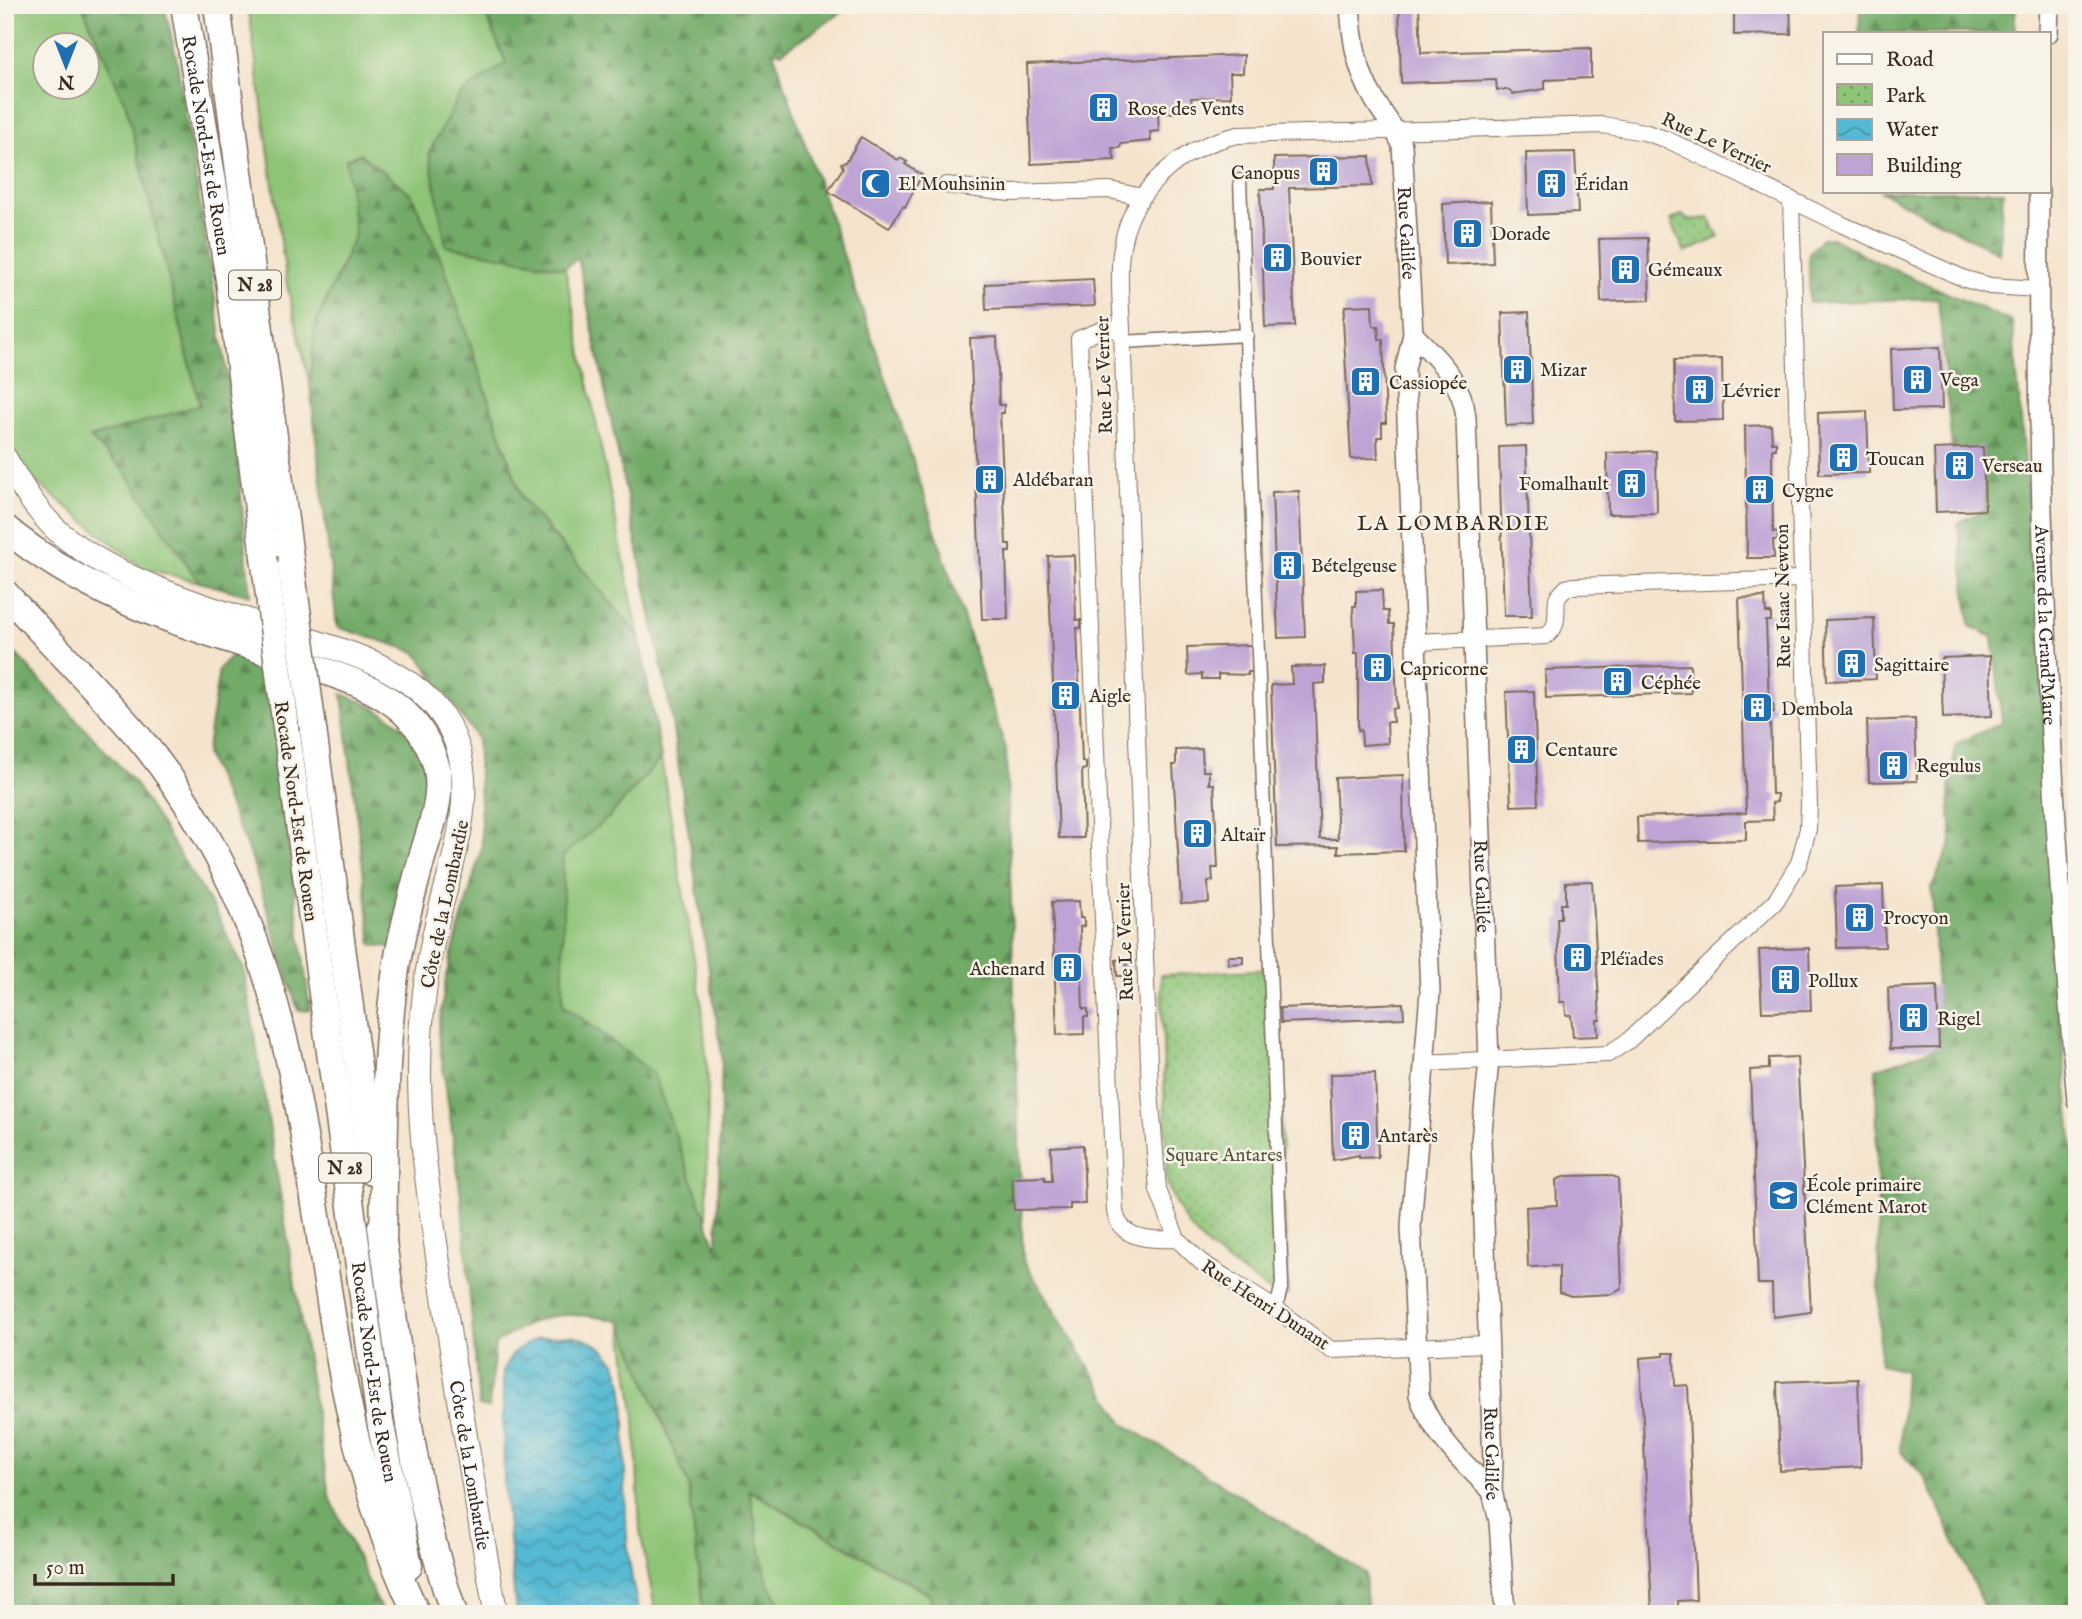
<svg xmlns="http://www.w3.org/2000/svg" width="2082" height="1619" viewBox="0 0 2082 1619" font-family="'IM FELL English',serif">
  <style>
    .green { fill: #8ec477; stroke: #64774a; stroke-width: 2; fill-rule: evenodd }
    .forest { fill: url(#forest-firs); stroke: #566a43; stroke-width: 2 }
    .park { fill: url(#park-dots); stroke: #64774a; stroke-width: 2 }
    .water { fill: url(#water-waves); stroke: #487278; stroke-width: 2 }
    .building { fill: #bda4d5 }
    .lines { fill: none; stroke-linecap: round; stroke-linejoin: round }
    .pedestrian-casing { stroke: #7c6b5b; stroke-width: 15 }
    .minor-casing { stroke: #7c6b5b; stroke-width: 18 }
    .tertiary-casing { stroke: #7c6b5b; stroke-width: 22 }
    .secondary-casing { stroke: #7c6b5b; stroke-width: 25 }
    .trunk-casing { stroke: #7c6b5b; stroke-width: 29 }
    .pedestrian { stroke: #fff; stroke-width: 12 }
    .minor { stroke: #fff; stroke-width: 16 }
    .tertiary { stroke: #fff; stroke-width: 19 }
    .secondary { stroke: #fff; stroke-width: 23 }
    .trunk { stroke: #fff; stroke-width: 26 }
    .trunk-bridge-casing { stroke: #7c6b5b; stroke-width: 29; stroke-linecap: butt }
    .trunk-bridge { stroke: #fff; stroke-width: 26 }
    .labels { text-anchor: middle; stroke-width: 5; stroke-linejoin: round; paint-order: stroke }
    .shield { fill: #f7f3e8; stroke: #73665b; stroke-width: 2 }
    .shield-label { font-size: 18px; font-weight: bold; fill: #3b2a1e }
    .poi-label { font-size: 19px; fill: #3b2a1e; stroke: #f7f3e8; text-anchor: start }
    .street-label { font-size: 19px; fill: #3b2a1e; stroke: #f7f3e8 }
    .park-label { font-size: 19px; fill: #545839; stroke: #f7f3e8 }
    .neighbourhood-label { font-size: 21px; letter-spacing: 2px; fill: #3b2a1e; stroke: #f7f3e8 }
  </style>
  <defs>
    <pattern id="forest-firs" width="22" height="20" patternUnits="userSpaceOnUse" patternTransform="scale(1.75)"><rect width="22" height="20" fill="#72aa68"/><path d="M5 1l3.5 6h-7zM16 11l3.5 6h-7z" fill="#5f8b55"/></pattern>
    <pattern id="park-dots" width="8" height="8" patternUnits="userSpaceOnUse" patternTransform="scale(1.75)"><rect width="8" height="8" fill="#8ec477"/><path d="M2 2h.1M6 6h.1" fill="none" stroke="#759f61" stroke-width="1.8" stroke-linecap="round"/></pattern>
    <pattern id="water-waves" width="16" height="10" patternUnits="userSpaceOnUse" patternTransform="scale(1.75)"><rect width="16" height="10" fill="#54b9d2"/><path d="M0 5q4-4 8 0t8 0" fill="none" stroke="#4797aa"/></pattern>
  </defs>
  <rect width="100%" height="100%" fill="#f7f3e8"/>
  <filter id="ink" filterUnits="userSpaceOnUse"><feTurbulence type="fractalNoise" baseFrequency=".0143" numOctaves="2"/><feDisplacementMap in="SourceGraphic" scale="14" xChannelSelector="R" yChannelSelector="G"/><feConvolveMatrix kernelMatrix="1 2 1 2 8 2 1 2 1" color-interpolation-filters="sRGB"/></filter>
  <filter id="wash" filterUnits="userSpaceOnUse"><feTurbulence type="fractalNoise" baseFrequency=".00686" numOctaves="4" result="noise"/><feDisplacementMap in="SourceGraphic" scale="28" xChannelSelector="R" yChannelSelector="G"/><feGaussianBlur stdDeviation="1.57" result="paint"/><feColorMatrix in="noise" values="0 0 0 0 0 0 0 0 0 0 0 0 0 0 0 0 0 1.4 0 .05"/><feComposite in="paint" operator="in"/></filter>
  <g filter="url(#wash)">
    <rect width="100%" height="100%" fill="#f5e4cd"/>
    <g class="green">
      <path d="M5,5H82L126,105L200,406L90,438L124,470L199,582L143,568L5,457ZM46,46H88V88H46Z"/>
      <path d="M248,5H482L506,63L459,96L446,246L565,268L639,636L522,498L444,266L411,194L360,154L347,159L355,235L315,325L310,385L287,285Z"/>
      <path d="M1052,5H1157L1052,10Z"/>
      <path d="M661,758L702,1007L708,1080L707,1224L653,1073L563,1004V855L610,816Z"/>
      <path d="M621,1321L688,1484L704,1614H656L640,1531L635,1418Z"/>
      <path d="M748,1490L929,1595L936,1614H788L768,1584Z"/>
    </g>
    <g class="forest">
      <path d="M82,5H164L177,61L234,417L250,596L199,582L124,470L90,438L200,405L126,105Z"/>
      <path d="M482,5H853L782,52L773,51L894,402L1006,750L1023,1260L1124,1424L1365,1573L1367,1614H936L929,1594L749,1490L768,1584L788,1614H704L688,1484L621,1321C562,1311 546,1310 495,1344L489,1408L479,1406L462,1203L438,1032L447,972L482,847L477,738L416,652L337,627L310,385L315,326L355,235L346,159L360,154L411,194L444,266L522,499L639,636L661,758L610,816L563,856V1004L653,1073L717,1249L722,1056L669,702L578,258L565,268L446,246L429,153L459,96L506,63Z"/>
      <path d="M1860,5H2016L2014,33H1859Z"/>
      <path d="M2071,5H2077V190Z"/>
      <path d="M1880,191H2003L1999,253Z"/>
      <path d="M1822,238H1832L1877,262L2012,322L2039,613L2058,1001L2077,1185V1614H1987L1925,1477L1900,1451L1905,1371L1880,1365L1876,1069L1939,1047L1932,887L1952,842L1949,791L1956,744L2002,723L1993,637L1970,626L1958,523L1985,510L1983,448L1952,449L1938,298L1809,303V253Z"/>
      <path d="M5,642L134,782L217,914L244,970L329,1495L383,1614H5Z"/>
      <path d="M232,655L250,661L270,679L277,704L289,851L310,1010L298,1011L252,859L206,754L219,669Z"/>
      <path d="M342,694C370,704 400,718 417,744C445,788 404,898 391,947L372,945Z"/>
    </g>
    <g class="park">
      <path d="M1682,215L1689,220L1709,218L1719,237L1685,253L1671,220Z"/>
      <path d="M1274,969L1288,1294L1282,1300C1232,1262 1187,1247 1167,1182L1161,975Z"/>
    </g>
    <path class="water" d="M570,1335C591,1339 612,1350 619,1372C627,1399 625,1431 625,1459C625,1510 625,1564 640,1614H516L504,1484L503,1370L515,1351L538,1338Z"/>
    <g id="blocks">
      <g class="building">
        <path d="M1399,5H1419L1421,53L1591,48V78L1545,80V89L1513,94L1508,90H1497L1496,80L1401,83Z"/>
        <path d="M1734,5H1790L1791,34L1734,35Z"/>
        <path d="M1244,55L1243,73H1230L1231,97L1191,98L1192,103H1179V112L1158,114L1159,131L1150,132L1151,141L1121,144L1120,148H1112L1115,160L1031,164L1027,64Z"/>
        <path d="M861,137L898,160L900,158L907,162L905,164L922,175L905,207L903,206L889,228L828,191L843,168L841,163L846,162Z"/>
        <path d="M1575,152L1578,213L1528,215L1526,153Z"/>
        <path d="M1370,156L1372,186L1289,188L1295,326L1265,327L1260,189H1274V158Z"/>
        <path d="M1491,201L1493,263L1445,265L1443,204Z"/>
        <path d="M1648,238L1650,300L1601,302L1599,239Z"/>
        <path d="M1093,279L1095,306L986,310L985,284Z"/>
        <path d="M1372,305L1373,326H1378L1379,339H1383L1386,423H1382V437H1377L1378,458L1351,459L1343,320L1345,306Z"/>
        <path d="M1529,312L1533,424L1506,426L1502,313Z"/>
        <path d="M997,337L999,405H1004V413H1000L1006,544H1010V552H1006L1008,619H982L970,338Z"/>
        <path d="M1940,347L1942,409L1893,410L1891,349Z"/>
        <path d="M1722,359L1723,420L1675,421L1674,360Z"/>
        <path d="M1867,411L1869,473L1819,474L1818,413Z"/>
        <path d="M1771,425L1772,442H1776V449H1772L1773,532L1778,531V540H1773L1774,558H1747L1745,426Z"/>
        <path d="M1526,446L1532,616H1504L1499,447Z"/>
        <path d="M1983,447L1985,510L1936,512L1934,449Z"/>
        <path d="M1656,451L1657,513L1608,514L1607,453Z"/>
        <path d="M1299,491L1305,637L1278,638L1272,492Z"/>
        <path d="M1074,555L1076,620H1081V628H1077L1082,762H1086V769L1082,770L1084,838H1059L1048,556Z"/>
        <path d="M1382,590L1383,611H1388L1389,624H1394L1397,708L1392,709L1393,722H1387L1388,743L1362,745L1361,730H1358V653H1355L1353,606H1356V591Z"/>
        <path d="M1765,597L1766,613H1771V621H1766L1769,704H1773L1774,712H1770L1772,794H1777V802L1772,803L1773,820L1746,821V840L1638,843L1637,817L1746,813L1739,598Z"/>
        <path d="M1874,618L1876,679L1827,681L1825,620Z"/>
        <path d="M1252,645V672H1248V675L1218,674V679H1202V674L1188,675L1187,647Z"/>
        <path d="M1990,656L1992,716L1943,718L1941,658Z"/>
        <path d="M1690,665L1691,693L1546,698L1545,670Z"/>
        <path d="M1325,666V683L1314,684L1320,839H1338L1335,778L1403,775L1404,851L1338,853V846L1277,847L1271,685L1292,684L1291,667Z"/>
        <path d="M1534,691L1538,805L1511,806L1506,692Z"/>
        <path d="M1915,719L1917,781L1869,782L1867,721Z"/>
        <path d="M1202,749L1203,771H1209V784H1214L1218,868H1212L1213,881L1208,882L1209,903L1181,904L1173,765H1176V750Z"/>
        <path d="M1592,881L1600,1020H1597L1598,1036L1573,1037L1571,1015H1566L1565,1002H1560L1557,918H1561V904H1566V882Z"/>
        <path d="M1883,885L1885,947L1837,948L1835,887Z"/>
        <path d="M1079,901L1080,918H1084V926L1080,927L1083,1009H1088V1017H1084V1034L1057,1035L1052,902Z"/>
        <path d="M1809,948L1811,1011L1762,1012L1759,950Z"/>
        <path d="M1228,956H1243V963L1228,964Z"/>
        <path d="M1126,959L1127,976H1117L1116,960Z"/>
        <path d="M1937,986L1939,1048L1890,1049L1888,988Z"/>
        <path d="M1403,1003L1404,1018L1281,1023L1280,1008Z"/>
        <path d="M1797,1057L1811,1312L1773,1317L1772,1284H1758L1750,1070L1769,1069V1058Z"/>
        <path d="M1375,1073L1378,1157L1359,1158V1155L1333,1160L1330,1074Z"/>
        <path d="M1083,1145L1085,1204H1070V1209L1014,1210L1012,1178L1045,1177V1181H1052L1051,1147Z"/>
        <path d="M1608,1175L1618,1178L1622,1289L1612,1294L1571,1296L1559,1292V1266L1528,1267L1526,1207L1557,1205L1556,1180L1566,1176Z"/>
        <path d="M1664,1353H1674L1675,1386L1688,1385L1696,1600L1678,1601V1611L1652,1612L1640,1358L1664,1356Z"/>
        <path d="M1858,1379L1861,1467L1780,1471L1777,1382Z"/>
      </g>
    </g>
  </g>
  <g filter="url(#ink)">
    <use href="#blocks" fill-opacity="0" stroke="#7c6b5b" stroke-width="2"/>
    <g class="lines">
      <defs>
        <g id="pedestrian">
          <path d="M1240,180L1282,1284L1276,1309"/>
          <path d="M1122,342L1247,335"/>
        </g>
        <g id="minor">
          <path d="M946,185L1010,193L1110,190L1142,197"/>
          <path d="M1122,329L1102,330L1079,339L1115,1211C1119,1241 1154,1240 1177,1239"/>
          <path d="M1416,642L1546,636C1560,626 1555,614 1557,598L1566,588L1573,586L1802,579"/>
          <path d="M1424,1063L1608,1054L1628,1041L1775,902L1799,863L1808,829L1809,805L1791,200"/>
          <path d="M1489,1344L1331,1350L1276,1309L1201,1262L1177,1239L1158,1190L1150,1091L1122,329C1121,304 1118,277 1121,253C1128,191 1181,147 1238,135L1603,125L1644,132L1668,140L1843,225L1965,279L1990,286L2038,289"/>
        </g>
        <g id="tertiary">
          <path id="s1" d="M1350,5C1352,39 1356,69 1374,99C1383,115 1395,128 1402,145L1413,334L1405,369L1430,992L1411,1226L1419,1395C1430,1431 1465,1465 1492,1491"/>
          <path d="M2048,33L2049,5"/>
          <path id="s2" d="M2039,191C2036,494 2050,798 2077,1100"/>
          <path id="s3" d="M1413,334C1438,359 1463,382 1466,418L1489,1061L1481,1141L1493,1461L1492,1491L1499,1521L1505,1614"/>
        </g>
        <g id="secondary">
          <path id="s4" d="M5,458C20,484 37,513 60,533C120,585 229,614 304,638C350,653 397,666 431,702C494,769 450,860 434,935C429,959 425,983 423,1007C412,1104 429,1198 443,1293C459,1401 477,1507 496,1614"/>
        </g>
        <g id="trunk">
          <path id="s5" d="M184,5L229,280L264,557"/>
          <path d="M217,5L291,565"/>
          <path d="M5,528C98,605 196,627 307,665C362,684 415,699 435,762C446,796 428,833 420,865C411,900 401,934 396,969C383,1059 385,1153 383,1244"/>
          <path d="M5,593C48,640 94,686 136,734C186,793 228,867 254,939C335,1159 312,1402 417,1614"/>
          <path id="s6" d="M285,720L380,1421L409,1566"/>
          <path d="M313,729L372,1172"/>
          <path d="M381,1227C400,1358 411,1488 454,1614"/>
        </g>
      </defs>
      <use href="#pedestrian" class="pedestrian-casing"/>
      <use href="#minor" class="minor-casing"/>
      <use href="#tertiary" class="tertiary-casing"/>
      <use href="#secondary" class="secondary-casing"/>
      <use href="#trunk" class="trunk-casing"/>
      <use href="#pedestrian" class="pedestrian"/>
      <use href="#minor" class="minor"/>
      <use href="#tertiary" class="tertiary"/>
      <use href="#secondary" class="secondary"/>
      <use href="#trunk" class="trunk"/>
      <defs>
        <g id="trunk-bridge">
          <path d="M264,557L285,720"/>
          <path d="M291,565L313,729"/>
        </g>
      </defs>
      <use href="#trunk-bridge" class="trunk-bridge-casing"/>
      <use href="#trunk-bridge" class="trunk-bridge"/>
    </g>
  </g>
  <defs>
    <symbol id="building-square" viewBox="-11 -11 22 22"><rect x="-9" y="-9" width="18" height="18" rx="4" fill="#1f6fb2" stroke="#f7f3e8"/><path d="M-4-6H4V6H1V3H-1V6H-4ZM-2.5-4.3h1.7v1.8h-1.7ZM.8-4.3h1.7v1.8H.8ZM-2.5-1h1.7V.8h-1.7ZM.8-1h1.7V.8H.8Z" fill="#fff"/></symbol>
    <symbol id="mosque-square" viewBox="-11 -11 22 22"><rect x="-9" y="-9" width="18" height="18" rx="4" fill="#1f6fb2" stroke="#f7f3e8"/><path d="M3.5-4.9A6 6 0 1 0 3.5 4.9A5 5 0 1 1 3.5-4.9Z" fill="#fff"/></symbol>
    <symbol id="school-square" viewBox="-11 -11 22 22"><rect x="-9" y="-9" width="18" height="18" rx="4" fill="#1f6fb2" stroke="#f7f3e8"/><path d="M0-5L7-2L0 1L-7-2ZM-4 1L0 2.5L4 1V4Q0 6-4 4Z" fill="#fff"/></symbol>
  </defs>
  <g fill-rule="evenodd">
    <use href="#building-square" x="1086" y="90" width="35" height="35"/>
    <use href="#building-square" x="1306" y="154" width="35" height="35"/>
    <use href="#mosque-square" x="858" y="166" width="35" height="35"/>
    <use href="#building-square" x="1534" y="166" width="35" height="35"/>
    <use href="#building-square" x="1450" y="216" width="35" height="35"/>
    <use href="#building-square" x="1260" y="240" width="35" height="35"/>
    <use href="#building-square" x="1608" y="252" width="35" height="35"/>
    <use href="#building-square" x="1500" y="352" width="35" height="35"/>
    <use href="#building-square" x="1900" y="362" width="35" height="35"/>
    <use href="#building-square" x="1348" y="364" width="35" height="35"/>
    <use href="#building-square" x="1682" y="372" width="35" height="35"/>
    <use href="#building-square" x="1826" y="440" width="35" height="35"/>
    <use href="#building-square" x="1942" y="448" width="35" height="35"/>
    <use href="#building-square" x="972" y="462" width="35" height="35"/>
    <use href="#building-square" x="1614" y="466" width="35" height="35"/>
    <use href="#building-square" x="1742" y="472" width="35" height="35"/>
    <use href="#building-square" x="1270" y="548" width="35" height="35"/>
    <use href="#building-square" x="1834" y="646" width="35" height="35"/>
    <use href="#building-square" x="1360" y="650" width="35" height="35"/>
    <use href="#building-square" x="1600" y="664" width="35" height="35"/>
    <use href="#building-square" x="1048" y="678" width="35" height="35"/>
    <use href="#building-square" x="1740" y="690" width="35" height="35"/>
    <use href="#building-square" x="1504" y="732" width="35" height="35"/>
    <use href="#building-square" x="1876" y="748" width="35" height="35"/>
    <use href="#building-square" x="1180" y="816" width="35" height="35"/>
    <use href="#building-square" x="1842" y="900" width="35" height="35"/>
    <use href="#building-square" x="1560" y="940" width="35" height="35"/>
    <use href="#building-square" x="1050" y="950" width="35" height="35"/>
    <use href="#building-square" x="1768" y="962" width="35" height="35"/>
    <use href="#building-square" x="1896" y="1000" width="35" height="35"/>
    <use href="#building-square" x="1338" y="1118" width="35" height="35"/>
    <use href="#school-square" x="1766" y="1178" width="35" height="35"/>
  </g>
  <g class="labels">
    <g class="shield">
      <rect x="229" y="270.5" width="52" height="29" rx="5"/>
      <rect x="319" y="1153.5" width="52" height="29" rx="5"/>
    </g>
    <g class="shield-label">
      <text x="255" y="291">N 28</text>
      <text x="345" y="1174">N 28</text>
    </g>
    <g class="poi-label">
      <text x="1127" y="115">Rose des Vents</text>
      <text x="1300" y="179" text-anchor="end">Canopus</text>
      <text x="898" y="190">El Mouhsinin</text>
      <text x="1575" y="190">Éridan</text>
      <text x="1491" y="240">Dorade</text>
      <text x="1300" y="265">Bouvier</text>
      <text x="1648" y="276">Gémeaux</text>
      <text x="1540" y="376">Mizar</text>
      <text x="1940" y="386">Vega</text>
      <text x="1389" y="389">Cassiopée</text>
      <text x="1722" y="397">Lévrier</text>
      <text x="1866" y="465">Toucan</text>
      <text x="1982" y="472">Verseau</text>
      <text x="1013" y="486">Aldébaran</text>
      <text x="1609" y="490" text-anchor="end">Fomalhault</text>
      <text x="1782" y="497">Cygne</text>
      <text x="1311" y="572">Bételgeuse</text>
      <text x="1874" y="671">Sagittaire</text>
      <text x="1400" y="675">Capricorne</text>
      <text x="1641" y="689">Céphée</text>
      <text x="1089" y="702">Aigle</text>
      <text x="1781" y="715">Dembola</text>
      <text x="1545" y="756">Centaure</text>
      <text x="1916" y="772">Regulus</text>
      <text x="1221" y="841">Altaïr</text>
      <text x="1883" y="924">Procyon</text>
      <text x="1600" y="965">Pléïades</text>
      <text x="1045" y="975" text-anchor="end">Achenard</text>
      <text x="1808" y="987">Pollux</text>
      <text x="1937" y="1025">Rigel</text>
      <text x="1378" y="1142">Antarès</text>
      <text x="1806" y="1191">École primaire<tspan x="1806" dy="22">Clément Marot</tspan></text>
    </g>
    <g class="street-label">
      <text transform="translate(1717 142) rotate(25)" y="7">Rue Le Verrier</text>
      <text dy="7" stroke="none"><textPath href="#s5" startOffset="142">Rocade Nord-Est de Rouen</textPath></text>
      <text dy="7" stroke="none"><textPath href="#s1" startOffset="240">Rue Galilée</textPath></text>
      <text transform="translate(1103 375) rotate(-92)" y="7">Rue Le Verrier</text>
      <text transform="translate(1782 596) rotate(-91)" y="7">Rue Isaac Newton</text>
      <text dy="7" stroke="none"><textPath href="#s2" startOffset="434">Avenue de la Grand'Mare</textPath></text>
      <text transform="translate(297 811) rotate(82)" y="7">Rocade Nord-Est de Rouen</text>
      <text dy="7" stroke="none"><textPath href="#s3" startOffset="570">Rue Galilée</textPath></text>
      <text transform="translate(444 904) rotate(-78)" y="7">Côte de la Lombardie</text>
      <text transform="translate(1124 942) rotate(-92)" y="7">Rue Le Verrier</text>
      <text transform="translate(1266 1304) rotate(33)" y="7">Rue Henri Dunant</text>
      <text dy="7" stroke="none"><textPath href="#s6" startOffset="658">Rocade Nord-Est de Rouen</textPath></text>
      <text dy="7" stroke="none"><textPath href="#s3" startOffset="1138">Rue Galilée</textPath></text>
      <text dy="7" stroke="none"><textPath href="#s4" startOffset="1284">Côte de la Lombardie</textPath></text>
    </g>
    <g class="park-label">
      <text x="1224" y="1161">Square Antares</text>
    </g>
    <g class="neighbourhood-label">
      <text x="1454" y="530">LA LOMBARDIE</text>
    </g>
  </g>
  <rect width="2082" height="1619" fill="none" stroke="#f7f3e8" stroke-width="28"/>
  <rect x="1823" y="32" width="228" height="161" fill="#f7f3e8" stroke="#aca397" stroke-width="2"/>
  <rect x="1837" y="54" width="35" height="10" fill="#ffffff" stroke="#aca397" stroke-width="2"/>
  <text x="1886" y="66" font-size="21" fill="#3b2a1e">Road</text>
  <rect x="1837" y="84" width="35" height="21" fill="url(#park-dots)" stroke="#aca397" stroke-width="2"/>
  <text x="1886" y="102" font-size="21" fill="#3b2a1e">Park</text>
  <rect x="1837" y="119" width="35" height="21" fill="url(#water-waves)" stroke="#aca397" stroke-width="2"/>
  <text x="1886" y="136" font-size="21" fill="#3b2a1e">Water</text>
  <rect x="1837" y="154" width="35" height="21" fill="#bda4d5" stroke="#aca397" stroke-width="2"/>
  <text x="1886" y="172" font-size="21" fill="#3b2a1e">Building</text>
  <g transform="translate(66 66) rotate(180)"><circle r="33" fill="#f7f3e8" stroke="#aca397" stroke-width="2"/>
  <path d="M0-5L12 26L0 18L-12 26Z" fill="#1f6fb2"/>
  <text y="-10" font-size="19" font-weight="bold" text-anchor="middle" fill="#3b2a1e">N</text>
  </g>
  <path d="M35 1574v10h138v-10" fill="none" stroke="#3b2a1e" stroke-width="3.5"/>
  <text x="46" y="1574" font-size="21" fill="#3b2a1e" stroke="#f7f3e8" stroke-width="5" paint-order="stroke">50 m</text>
</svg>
